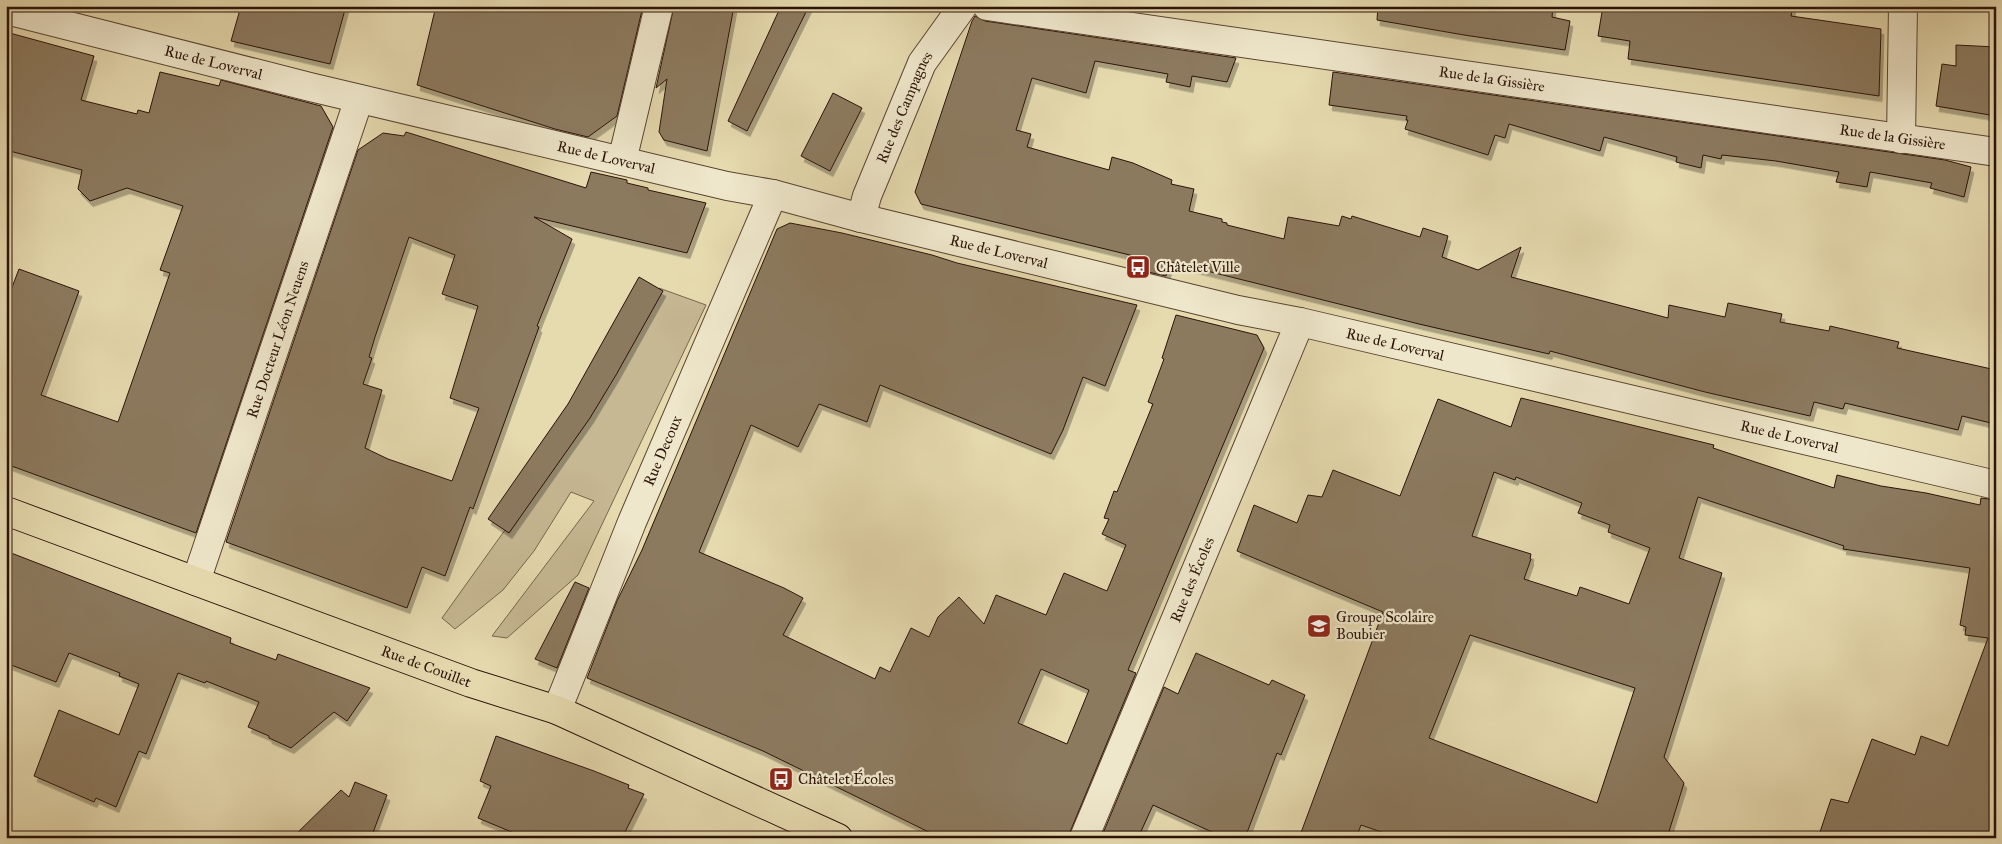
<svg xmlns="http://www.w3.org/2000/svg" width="2002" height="844" viewBox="0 0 2002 844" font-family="'IM FELL Great Primer',serif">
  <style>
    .green { fill: #c6b893; stroke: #78664e }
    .building { fill: #8c7a5f; stroke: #2b1308; fill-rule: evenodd; filter: url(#shadow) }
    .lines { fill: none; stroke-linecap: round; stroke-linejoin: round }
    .minor-casing { stroke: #5a4532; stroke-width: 30 }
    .major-casing { stroke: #2b1308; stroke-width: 30 }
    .minor { stroke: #efe7cb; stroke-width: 28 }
    .major { stroke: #e6daaf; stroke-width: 28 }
    .labels { text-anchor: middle; stroke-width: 4.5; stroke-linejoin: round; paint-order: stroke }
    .street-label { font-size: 15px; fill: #2b1308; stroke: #efe7cb }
    .poi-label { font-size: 15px; fill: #2b1308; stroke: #efe7cb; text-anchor: start }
  </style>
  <defs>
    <filter id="shadow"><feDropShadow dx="3" dy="5.5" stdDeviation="0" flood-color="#0004"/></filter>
  </defs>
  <rect width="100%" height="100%" fill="#e6daaf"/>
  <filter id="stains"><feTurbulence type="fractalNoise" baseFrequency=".004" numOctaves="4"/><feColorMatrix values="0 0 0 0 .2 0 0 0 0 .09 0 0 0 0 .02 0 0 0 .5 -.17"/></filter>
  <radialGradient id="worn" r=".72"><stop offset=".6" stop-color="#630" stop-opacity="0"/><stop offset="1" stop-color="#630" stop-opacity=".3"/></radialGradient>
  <path class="green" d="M659,288L706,305L578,575L507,638L492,636L594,501L571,492L534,551L503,590L455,629L442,618L505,530L509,533L578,431Z"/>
  <g class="building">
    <path d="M241,6H346L330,64L231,41Z"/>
    <path d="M436,6H643L617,116L588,137L555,129L417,85Z"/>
    <path d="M674,6H734L707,151L664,140L659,132L667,79L656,88Z"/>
    <path d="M781,6H809L747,131L728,121Z"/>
    <path d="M1378,6H1553L1552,17L1570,21L1565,50L1464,35L1377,20Z"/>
    <path d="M1603,6H1793L1791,16L1881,29L1879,96L1628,59L1630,41L1598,36Z"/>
    <path d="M975,16L985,21L1236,58L1227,82L1192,76L1190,87L1166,82L1168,74L1095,61L1086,93L1032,78L1016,130L1031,134L1027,147L1109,170L1112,157L1133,163L1172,180L1171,184L1194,189L1189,211L1222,219V222L1227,223V225L1284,239L1288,217L1339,226L1342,216L1351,219L1352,216L1420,237L1423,228L1448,236L1442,257L1478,270L1521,247L1511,277L1668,318L1669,305L1725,317L1728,303L1782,314L1780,322L1829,331L1830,326L1899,342L1897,348L1996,370V405L1991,423L1962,416L1958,430L1845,403L1843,409L1814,402L1810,416L1705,392L1550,351L1549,354L1419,324L1171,262L1166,276L1139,270L1142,258L921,204L915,192L972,21Z"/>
    <path d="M6,32L94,56L81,100L137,114L138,110L149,113L160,72L219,86L221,80L321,106L333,127L196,533L6,464V303L19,269L79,291L41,395L118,422L170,273L160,270L183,206L127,188L90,201L78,189L82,170L6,150Z"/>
    <path d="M1956,45L1996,47V116L1936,106L1942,64L1956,66Z"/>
    <path d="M1333,72L1945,160L1971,167L1964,197L1930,188L1932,183L1870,172L1867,187L1836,182L1839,172L1776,161L1722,155L1721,159L1703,155L1701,168L1676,162L1677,157L1604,137L1600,151L1509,124L1505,138L1495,135L1488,155L1405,129L1408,120H1406L1407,116L1329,105Z"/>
    <path d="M833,93L862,108L830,171L801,156Z"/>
    <path d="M406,132L586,188L591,172L627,180V183L648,188V190L706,203L687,253L534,217L572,239L537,326L539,327L473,509L470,507L445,576L422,567L407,608L226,542L358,150L383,133L404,136ZM409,237L455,255L442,294L478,306L450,398L479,408L452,481L388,459L365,448L382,390L363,384L372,358L369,357L375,337Z"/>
    <path d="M790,223L842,233L932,255L957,263L1137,305L1105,386L1083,377L1063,430L1051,454L880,385L867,422L819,404L798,447L751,425L699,552L784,588L803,598L783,635L875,679L880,667L890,672L911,628L929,637L938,617L959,597L984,624L996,595L1046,615L1064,573L1107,591L1126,545L1102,534L1109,519L1104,518L1114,491L1117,492L1153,404L1148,402L1164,359L1162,358L1176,315L1257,335L1264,348L1128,670L1136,673L1070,832L1069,838H941L763,751L587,678L617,601L642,550L777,229ZM1041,669L1089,690L1067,744L1018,723Z"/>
    <path d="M639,277L663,291L616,375L590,418L509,533L488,519L568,404Z"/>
    <path d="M1521,398L1714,445L1713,448L1834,488L1837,475L1881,486L1926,493L1980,505L1981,498L1996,500V620L1994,626H1996V838H1818L1831,799L1848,803L1872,739L1915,755L1921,736L1948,746L1988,638L1965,635L1966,627L1960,625L1970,568L1843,549L1844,546L1698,497L1679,558L1722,573L1664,757L1684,783L1667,838H1399L1361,825L1356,838H1299L1383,612L1237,551L1254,505L1297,523L1308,495L1322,497L1333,470L1400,496L1438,399L1511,427ZM1494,472L1515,480L1516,477L1582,503L1578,513L1610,525L1608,532L1650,548L1629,604L1580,587L1577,596L1524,579L1531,559H1530L1531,554L1472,536ZM1470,635L1635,688L1597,803L1429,738Z"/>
    <path d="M6,551L231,638L230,643L276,660L278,654L370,688L347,721L334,712L291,748L269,738V736L248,727L259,702L206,681L205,683L178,673L146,754L139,751L116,807L96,798L94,802L34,776L59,710L119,735L139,684L119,676L120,673L69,653L56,682L6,663Z"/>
    <path d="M575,582L589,588L557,668L535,659Z"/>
    <path d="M1196,653L1269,685L1272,680L1305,695L1281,755L1277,753L1245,838H1225L1153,805L1138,838H1101L1164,687L1178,694Z"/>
    <path d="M496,736L594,771L629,785L628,788L644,794L622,838H526L478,818L491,786L480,781Z"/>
    <path d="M355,782L387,795L371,838H292L341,790L349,797Z"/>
  </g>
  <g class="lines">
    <defs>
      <g id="minor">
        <path id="s1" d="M987,6L1996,152"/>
        <path id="s2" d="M6,10L310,87L727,186L773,194L861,218L1238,310L1300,322L1996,485"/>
        <path d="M1901,139L1903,6"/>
        <path d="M622,161L659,6"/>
        <path id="s3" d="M861,218L867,196L922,63L963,6"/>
        <path id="s4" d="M196,581L359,99"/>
        <path id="s5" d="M557,710L632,522L773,194"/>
        <path id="s6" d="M1084,838L1300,322"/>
      </g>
      <g id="major">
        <path id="s7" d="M6,511L471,683L557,710L838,838"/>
      </g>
    </defs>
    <use href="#minor" class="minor-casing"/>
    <use href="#major" class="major-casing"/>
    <use href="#minor" class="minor"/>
    <use href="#major" class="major"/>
  </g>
  <defs>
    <symbol id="bus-square" viewBox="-11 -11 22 22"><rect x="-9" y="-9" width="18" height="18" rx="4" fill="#8f2418" stroke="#efe7cb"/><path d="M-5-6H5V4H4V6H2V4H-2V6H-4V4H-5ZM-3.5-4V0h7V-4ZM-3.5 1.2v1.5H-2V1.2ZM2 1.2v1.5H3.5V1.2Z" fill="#fff"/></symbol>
    <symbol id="school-square" viewBox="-11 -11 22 22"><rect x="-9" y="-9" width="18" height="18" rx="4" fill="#8f2418" stroke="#efe7cb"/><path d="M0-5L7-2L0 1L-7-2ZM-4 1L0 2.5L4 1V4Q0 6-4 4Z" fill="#fff"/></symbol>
  </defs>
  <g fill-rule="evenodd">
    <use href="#bus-square" x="1124" y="253" width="28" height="28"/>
    <use href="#school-square" x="1305" y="612" width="28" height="28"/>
    <use href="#bus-square" x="767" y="765" width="28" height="28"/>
  </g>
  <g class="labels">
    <g class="street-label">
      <text dy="5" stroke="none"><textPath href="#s2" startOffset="214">Rue de Loverval</textPath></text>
      <text dy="5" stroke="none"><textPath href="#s1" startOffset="510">Rue de la Gissière</textPath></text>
      <text dy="5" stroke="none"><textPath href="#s3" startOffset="119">Rue des Campagnes</textPath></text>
      <text dy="5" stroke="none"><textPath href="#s1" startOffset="915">Rue de la Gissière</textPath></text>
      <text dy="5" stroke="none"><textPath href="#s2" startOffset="618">Rue de Loverval</textPath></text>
      <text dy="5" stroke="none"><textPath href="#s2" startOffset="1022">Rue de Loverval</textPath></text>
      <text dy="5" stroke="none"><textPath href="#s4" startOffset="255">Rue Docteur Léon Neuens</textPath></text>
      <text dy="5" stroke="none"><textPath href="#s2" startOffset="1429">Rue de Loverval</textPath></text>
      <text dy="5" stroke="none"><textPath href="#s2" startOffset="1834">Rue de Loverval</textPath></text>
      <text dy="5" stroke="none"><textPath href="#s5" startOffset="280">Rue Decoux</textPath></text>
      <text dy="5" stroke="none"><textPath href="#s6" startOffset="280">Rue des Écoles</textPath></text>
      <text dy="5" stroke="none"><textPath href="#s7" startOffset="448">Rue de Couillet</textPath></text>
    </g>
    <g class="poi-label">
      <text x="1156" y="272">Châtelet Ville</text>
      <text x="1336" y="622">Groupe Scolaire<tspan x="1336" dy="17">Boubier</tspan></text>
      <text x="798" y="784">Châtelet Écoles</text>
    </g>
  </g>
  <rect width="2002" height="844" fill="none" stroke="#e6daaf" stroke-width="25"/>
  <rect x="8" y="8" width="1987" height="829" fill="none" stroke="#2b1308" stroke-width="2.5"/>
  <rect x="12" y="12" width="1977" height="819" fill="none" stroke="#2b1308"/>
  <rect width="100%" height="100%" filter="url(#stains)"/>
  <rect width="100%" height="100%" fill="url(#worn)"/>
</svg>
